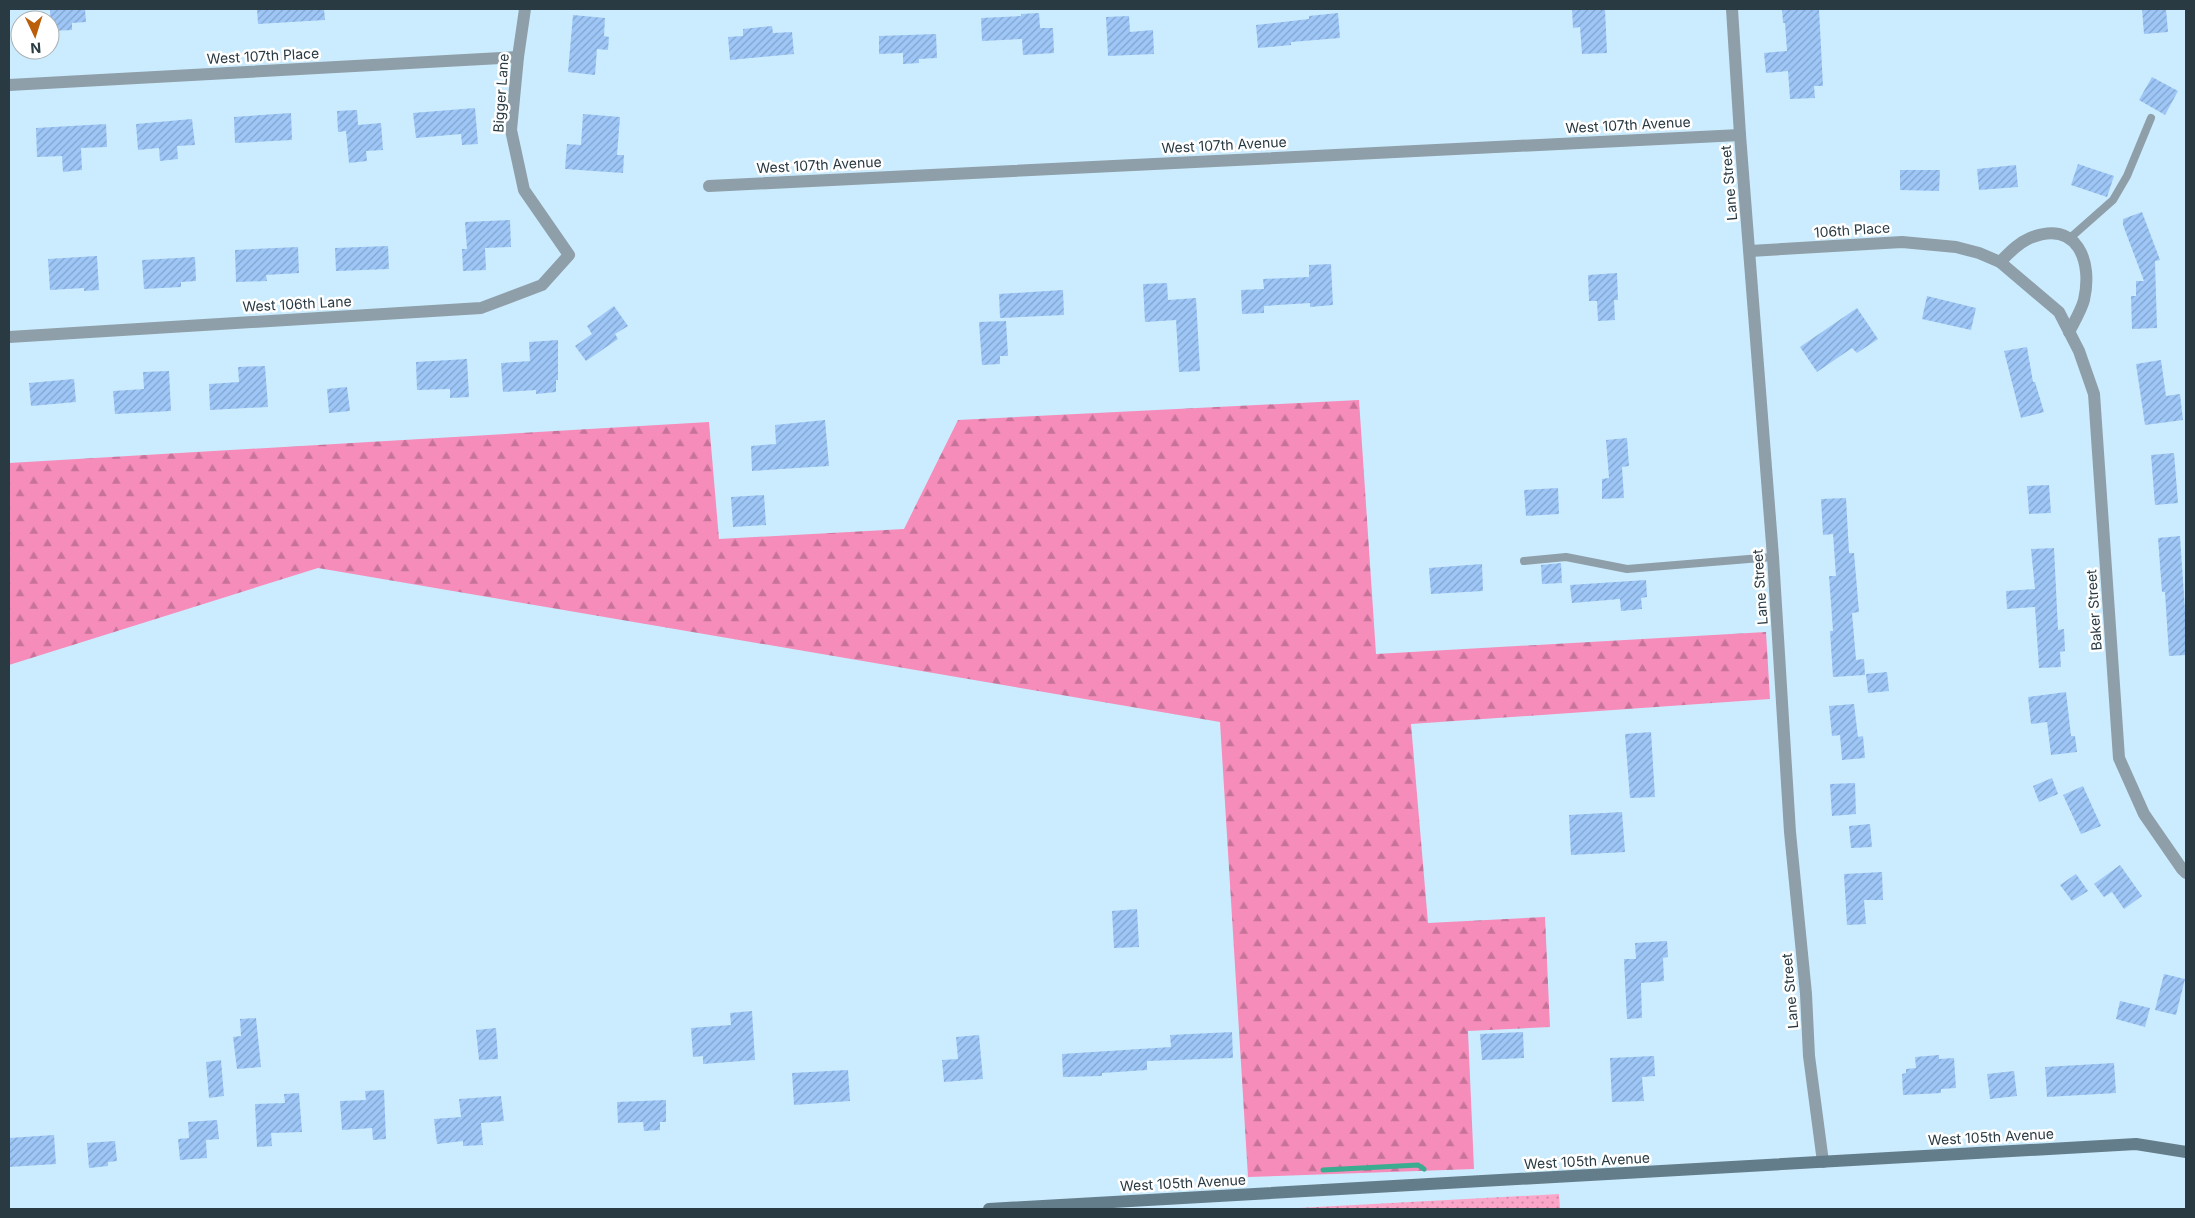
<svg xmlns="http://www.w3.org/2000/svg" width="2195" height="1218" viewBox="0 0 2195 1218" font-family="Inter,sans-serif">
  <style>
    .grass { fill: url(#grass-dots) }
    .forest { fill: url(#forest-firs) }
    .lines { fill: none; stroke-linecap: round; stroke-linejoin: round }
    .stream { stroke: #3aac90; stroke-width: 5 }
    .building { fill: url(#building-hatch) }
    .lane { stroke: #8e9fa9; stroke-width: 8 }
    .street { stroke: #8e9fa9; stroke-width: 12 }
    .secondary { stroke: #647d8b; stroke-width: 12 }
    .labels { text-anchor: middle; stroke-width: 5; stroke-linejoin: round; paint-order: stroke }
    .street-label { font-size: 14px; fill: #293a43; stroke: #fff }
  </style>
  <defs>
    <pattern id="grass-dots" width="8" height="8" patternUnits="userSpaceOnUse" patternTransform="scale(1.25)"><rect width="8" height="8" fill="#fba6c9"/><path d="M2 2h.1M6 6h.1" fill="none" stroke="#cb88a5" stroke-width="1.8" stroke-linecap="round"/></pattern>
    <pattern id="forest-firs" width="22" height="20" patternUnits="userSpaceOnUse" patternTransform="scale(1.25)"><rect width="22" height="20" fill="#f68cba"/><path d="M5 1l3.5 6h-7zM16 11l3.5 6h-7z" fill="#c77399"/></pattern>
    <pattern id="building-hatch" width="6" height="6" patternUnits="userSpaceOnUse" patternTransform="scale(1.25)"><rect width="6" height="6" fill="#9ec7f8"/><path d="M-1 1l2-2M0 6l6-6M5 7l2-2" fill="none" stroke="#81a3ca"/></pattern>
  </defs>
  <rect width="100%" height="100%" fill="#cbecfe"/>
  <path class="grass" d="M1559,1194L1560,1209H1280Z"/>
  <path class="forest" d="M1359,400L1376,654L1766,632L1770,699L1411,724L1428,923L1545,917L1550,1027L1468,1031L1474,1169L1248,1177L1220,722L318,568L9,665V463L709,422L719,539L904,529L958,420Z"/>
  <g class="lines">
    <path class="stream" d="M1323,1170L1418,1165L1424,1169"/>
  </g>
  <g class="building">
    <path d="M50,9H85L86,22L72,23V30L50,31Z"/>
    <path d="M257,9H324L325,20L258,24Z"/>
    <path d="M1572,9H1605L1607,53L1582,54L1580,27L1573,28Z"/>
    <path d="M1782,9H1819L1823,86H1814L1815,98L1790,99L1788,71L1766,73L1764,53L1787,51L1785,23H1783Z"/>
    <path d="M2142,9H2166L2168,32L2144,34Z"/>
    <path d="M1039,13L1040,28H1053L1054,53L1023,55L1022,39L982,41L981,18L1021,16V14Z"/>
    <path d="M1338,13L1340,38L1291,42V45L1258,48L1256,25L1309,19V16Z"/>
    <path d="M573,15L605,18L604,36L609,37L608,50L597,49L595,75L568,72Z"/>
    <path d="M1129,16L1130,32L1153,30L1154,54L1108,56L1106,17Z"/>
    <path d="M772,26L773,33L792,32L794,54L730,60L728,37L743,36V29Z"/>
    <path d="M936,34L937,58L919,59V63L903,64V53L879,54V36Z"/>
    <path d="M2152,77L2178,91L2165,115L2139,100Z"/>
    <path d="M475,108L478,144L462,145L461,134L416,138L413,113Z"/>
    <path d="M357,110L358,125L381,123L383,150L366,151L367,161L349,163L346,131L338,132L337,111Z"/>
    <path d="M291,113L292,140L235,143L234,117Z"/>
    <path d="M583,114L620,117L617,155H624L623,173L565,169L567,144L581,145Z"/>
    <path d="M192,119L195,145L177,146L178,159L160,161L159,148L138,150L136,124Z"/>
    <path d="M106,124L107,147L81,148L82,170L63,172L62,156L37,157L36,128Z"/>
    <path d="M2078,164L2114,176L2107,197L2071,185Z"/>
    <path d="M2016,165L2018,187L1979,190L1977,169Z"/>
    <path d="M1900,170H1940L1939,191L1900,190Z"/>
    <path d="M2142,212L2160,260L2155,261L2157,328L2132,329L2131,296H2136V281H2144L2123,225V219Z"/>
    <path d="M510,220L511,247L485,248L486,270L463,271L462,249H467L465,222Z"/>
    <path d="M388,246L389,269L336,271L335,248Z"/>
    <path d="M298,247L299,273L266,275L267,281L236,282L235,250Z"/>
    <path d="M97,256L99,290L84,291V288L50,290L48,259Z"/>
    <path d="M195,257L196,281L181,282V287L144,289L142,260Z"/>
    <path d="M1331,264L1333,305L1310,307V303L1264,306V313L1242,314L1241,290L1264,289L1263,279L1309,277V265Z"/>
    <path d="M1617,273L1618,300H1614L1615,320L1598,321L1597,301H1589L1588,275Z"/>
    <path d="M1167,283L1168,300L1196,298L1200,371L1179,372L1176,320L1145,322L1143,284Z"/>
    <path d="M1063,290L1064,315L1000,318L999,294Z"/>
    <path d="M1927,296L1976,308L1971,330L1922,319Z"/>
    <path d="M614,306L628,326L615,334L618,339L586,361L575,346L592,334L587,326Z"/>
    <path d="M1857,308L1878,339L1857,353L1852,348L1817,372L1800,347Z"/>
    <path d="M1006,321L1008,356H1000V364L982,365L979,322Z"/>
    <path d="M558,340V380H556V392L536,394V390L503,392L501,363L530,361L529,342Z"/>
    <path d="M2027,347L2033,382H2035L2044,412L2021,418L2004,351Z"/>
    <path d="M467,359L469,397L450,398V389L417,390L416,362Z"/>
    <path d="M2161,360L2166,396L2180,394L2183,420L2145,425L2136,364Z"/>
    <path d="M265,366L268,407L210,410L209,384L239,382L238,367Z"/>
    <path d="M169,371L171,411L115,414L113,391L144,389L143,372Z"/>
    <path d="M74,379L76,402L31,406L29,383Z"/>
    <path d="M347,387L350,411L329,413L327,389Z"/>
    <path d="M825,420L829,466L752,471L751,446L776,444L775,425Z"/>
    <path d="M1627,438L1629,466L1622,467L1624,498L1602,499V479L1609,478L1606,440Z"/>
    <path d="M2174,453L2178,503L2155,505L2151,455Z"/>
    <path d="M2049,485L2051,513L2029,514L2027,486Z"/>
    <path d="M1558,488L1559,514L1526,516L1524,490Z"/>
    <path d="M764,495L766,525L733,527L731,497Z"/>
    <path d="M1846,498L1849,553H1854L1859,612L1852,613L1856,660L1864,659L1865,675L1833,677L1830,631H1833L1829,576H1836L1833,534L1823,535L1821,499Z"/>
    <path d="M2180,536L2186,625V655L2169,656L2165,592H2162L2158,538Z"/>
    <path d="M2054,548L2058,630L2064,629L2065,651L2060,652L2061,667L2039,668L2035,607L2007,609L2006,591L2035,589L2031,549Z"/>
    <path d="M1561,563L1562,583L1542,584L1541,565Z"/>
    <path d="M1482,564L1483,591L1431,594L1429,568Z"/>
    <path d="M1646,580L1647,597L1641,598L1642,609L1621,611L1620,599L1572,603L1570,585Z"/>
    <path d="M1887,672L1889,691L1868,693L1866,674Z"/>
    <path d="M2066,692L2071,736H2075L2077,752L2051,755L2047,722L2031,724L2028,697Z"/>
    <path d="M1854,704L1858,737L1863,736L1865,758L1842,760L1840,735L1832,736L1829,706Z"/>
    <path d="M1651,732L1655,797L1630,798L1625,734Z"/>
    <path d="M2052,778L2058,794L2039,802L2033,786Z"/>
    <path d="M1855,783L1856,814L1832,816L1830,784Z"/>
    <path d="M2083,786L2101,826L2081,834L2063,795Z"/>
    <path d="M1622,812L1625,852L1571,855L1569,815Z"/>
    <path d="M1870,824L1872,847L1851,848L1849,826Z"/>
    <path d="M2120,865L2142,896L2124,909L2112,892L2104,897L2094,884Z"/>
    <path d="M1882,872L1883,900H1864L1866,924L1847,925L1844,874Z"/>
    <path d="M2076,874L2088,891L2072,901L2060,885Z"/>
    <path d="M1137,909L1139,947L1114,948L1112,911Z"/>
    <path d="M1667,941L1668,957L1663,958L1664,981L1641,983L1642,1018L1627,1019L1624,959H1636L1635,943Z"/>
    <path d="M2164,974L2185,979L2176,1015L2155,1010Z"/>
    <path d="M2120,1001L2150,1008L2145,1027L2116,1019Z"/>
    <path d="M752,1011L755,1060L703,1064V1056L693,1057L691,1028L731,1025L730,1013Z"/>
    <path d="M256,1018L261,1067L237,1069L233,1037L241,1036L240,1019Z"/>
    <path d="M496,1028L498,1059L479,1060L476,1030Z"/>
    <path d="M1232,1032L1233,1058L1147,1061V1070L1102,1073V1076L1063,1077L1062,1054L1171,1047L1170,1035Z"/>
    <path d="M1523,1032L1524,1058L1482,1060L1480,1034Z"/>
    <path d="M979,1035L983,1079L944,1082L942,1060L958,1059L956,1037Z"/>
    <path d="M1939,1055V1059L1954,1058L1956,1088L1941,1089V1093L1903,1095L1902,1074L1906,1073V1069L1916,1068L1915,1057Z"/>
    <path d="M1654,1056L1655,1076L1642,1077L1644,1101L1612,1102L1610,1058Z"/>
    <path d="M221,1060L224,1096L209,1098L206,1062Z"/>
    <path d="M2114,1063L2116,1093L2047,1097L2045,1067Z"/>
    <path d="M848,1070L850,1101L794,1105L792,1073Z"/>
    <path d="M2014,1071L2017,1096L1990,1099L1987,1074Z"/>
    <path d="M384,1090L386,1139L373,1140L372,1128L342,1130L340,1101L366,1100L365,1091Z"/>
    <path d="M299,1093L302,1132L271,1133L272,1146L257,1147L255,1104L285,1103L284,1094Z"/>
    <path d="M501,1096L504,1121L481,1123L483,1145L463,1146V1141L437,1144L434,1119L461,1117L459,1099Z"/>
    <path d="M666,1100V1122H660V1130L644,1131L643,1122L618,1123L617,1102Z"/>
    <path d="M217,1120L219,1139L206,1140L207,1158L180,1160L178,1139L189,1138L188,1122Z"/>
    <path d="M54,1135L56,1164L9,1167V1138Z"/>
    <path d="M115,1141L117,1161L108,1162V1166L89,1168L87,1143Z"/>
  </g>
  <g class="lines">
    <g class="lane">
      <path d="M2070,238L2113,200L2127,176L2151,118"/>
      <path d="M1524,561L1566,557L1627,569L1773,557"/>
    </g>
    <g class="street">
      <path d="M1732,9L1740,135L1773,557L1790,832L1806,994L1809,1056L1823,1162"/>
      <path d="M9,85L518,57"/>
      <path d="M709,186L1740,135"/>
      <path d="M1750,251L1902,242L1956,247L1979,253L2000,262L2059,312L2079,351L2094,394L2119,758L2144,814L2182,869L2186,873"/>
      <path d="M2000,262C2009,253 2018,243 2030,238C2077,219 2093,261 2084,300C2081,311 2074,322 2069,332"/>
      <path d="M9,337L481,308L542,285L569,255L524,190L511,130L518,57L525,9"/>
    </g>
    <path class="secondary" d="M989,1209L2136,1144L2186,1152"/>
  </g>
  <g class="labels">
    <g class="street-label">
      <text transform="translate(263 56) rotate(-3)" y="5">West 107th Place</text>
      <text transform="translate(501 93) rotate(-86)" y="5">Bigger Lane</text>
      <text transform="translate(1628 125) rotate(-3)" y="5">West 107th Avenue</text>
      <text transform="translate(1224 145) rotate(-3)" y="5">West 107th Avenue</text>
      <text transform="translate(819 165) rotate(-3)" y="5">West 107th Avenue</text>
      <text transform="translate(1729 183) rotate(-95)" y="5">Lane Street</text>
      <text transform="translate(1852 230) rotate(-4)" y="5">106th Place</text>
      <text transform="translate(297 304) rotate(-3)" y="5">West 106th Lane</text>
      <text transform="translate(1760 587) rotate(-94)" y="5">Lane Street</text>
      <text transform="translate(2094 610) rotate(-94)" y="5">Baker Street</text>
      <text transform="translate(1790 991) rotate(-95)" y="5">Lane Street</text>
      <text transform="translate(1991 1137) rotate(-3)" y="5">West 105th Avenue</text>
      <text transform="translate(1587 1161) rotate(-3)" y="5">West 105th Avenue</text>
      <text transform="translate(1183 1183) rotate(-3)" y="5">West 105th Avenue</text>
    </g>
  </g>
  <rect width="2195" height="1218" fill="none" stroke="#293a43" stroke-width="20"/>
  <g transform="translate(35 35) rotate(176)"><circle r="24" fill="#ffffff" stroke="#a9b0b4"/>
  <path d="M0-4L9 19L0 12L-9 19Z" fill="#bb5e0a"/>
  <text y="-8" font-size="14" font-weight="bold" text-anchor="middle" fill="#293a43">N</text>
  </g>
</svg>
